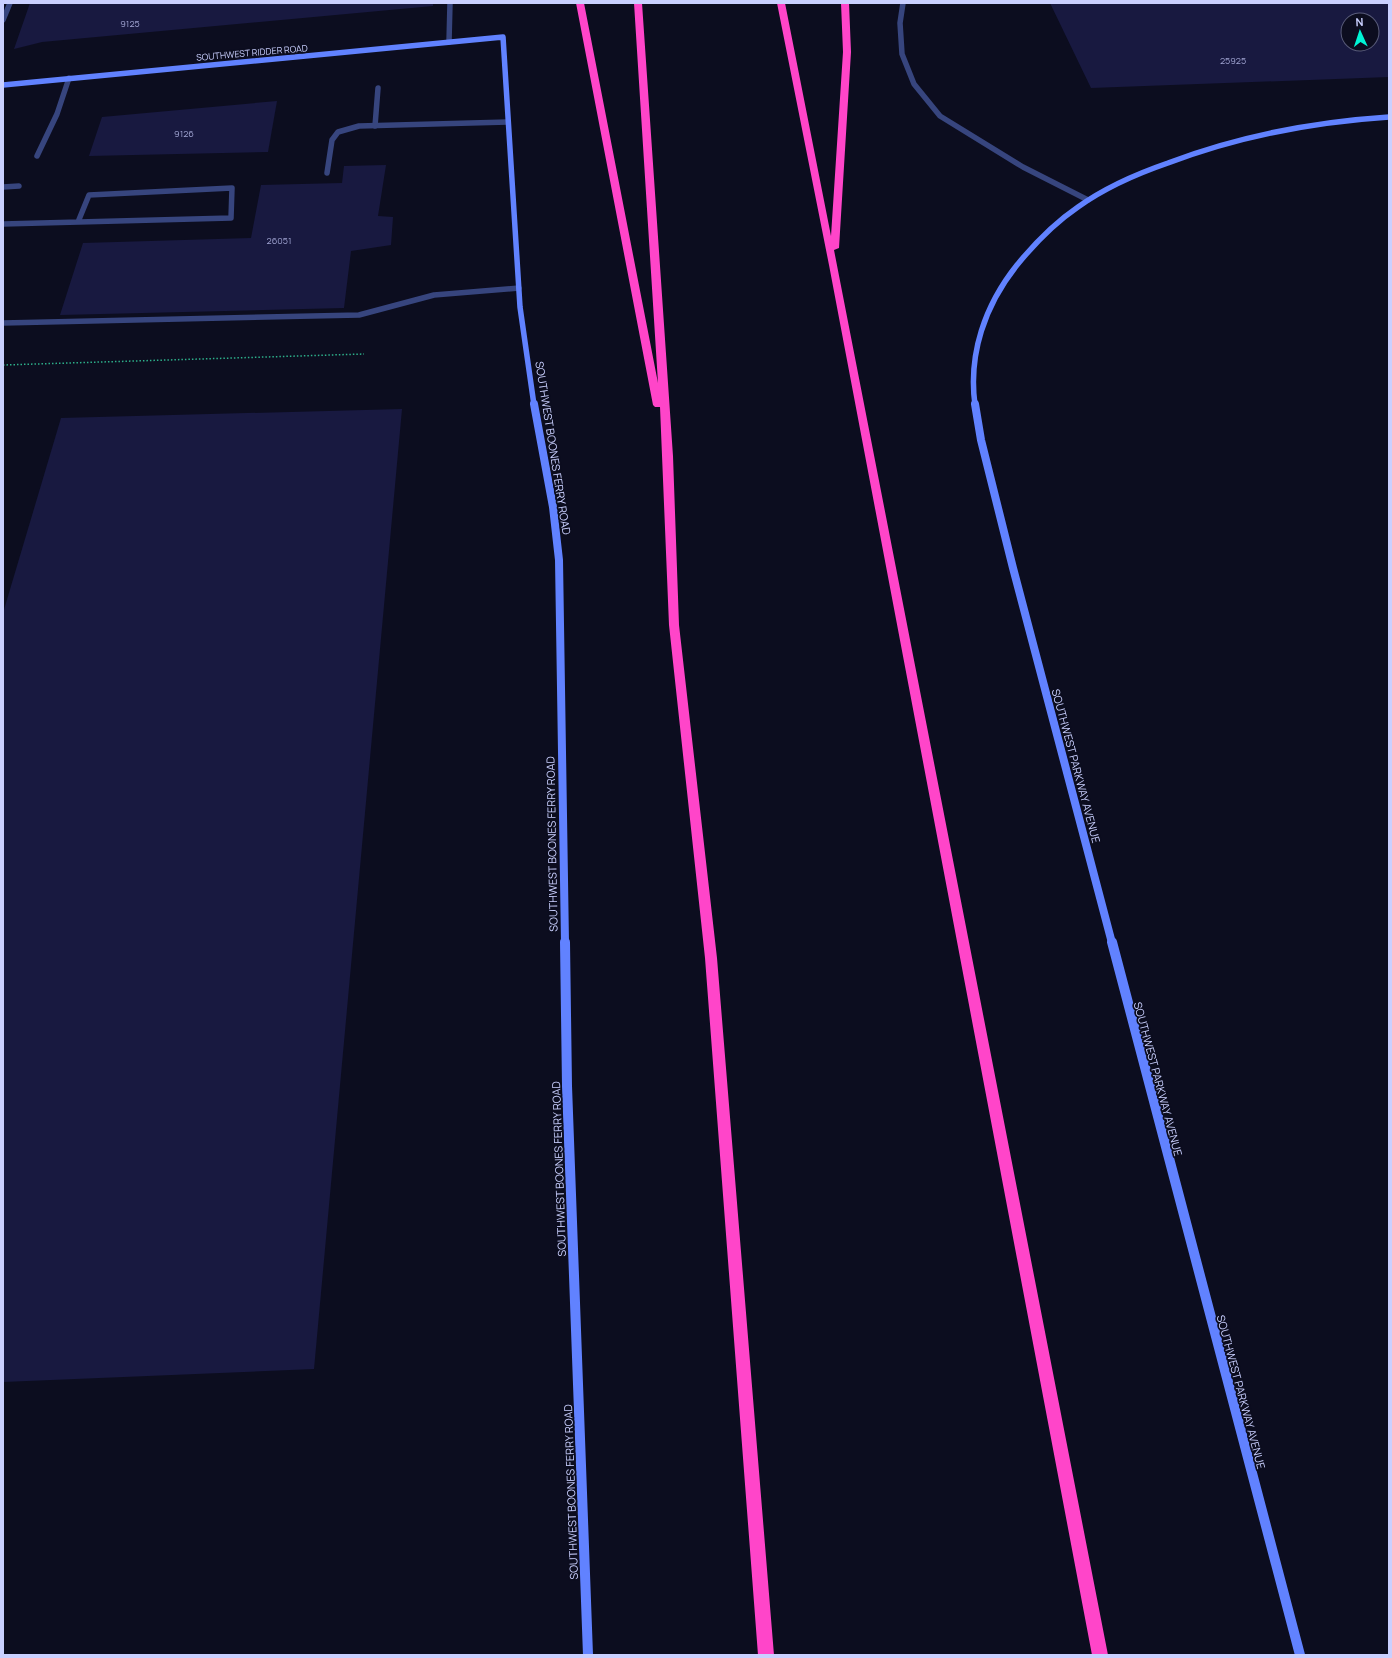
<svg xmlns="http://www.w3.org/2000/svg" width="1392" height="1658" viewBox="0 0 1392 1658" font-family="Manrope,sans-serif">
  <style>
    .building { fill: #181940; fill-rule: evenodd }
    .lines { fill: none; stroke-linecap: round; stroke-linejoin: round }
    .path { stroke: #2db08a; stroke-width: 1.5; stroke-dasharray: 1.5 2; stroke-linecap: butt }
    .lane { stroke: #37457e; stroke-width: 5.5 }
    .street { stroke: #37457e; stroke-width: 5.5 }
    .secondary-far2 { stroke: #6182ff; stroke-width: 5.5 }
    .secondary-far1 { stroke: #6182ff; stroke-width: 8 }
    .secondary { stroke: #6182ff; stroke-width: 10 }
    .highway { fill: #ff45c9; fill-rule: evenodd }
    .labels { text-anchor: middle; stroke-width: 3.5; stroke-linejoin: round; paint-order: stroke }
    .number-label { font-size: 9px; fill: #9ea2cf }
    .far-street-label { font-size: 9px; fill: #cad0ff; stroke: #0c0d1f }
    .street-label { font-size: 11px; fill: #cad0ff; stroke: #0c0d1f }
  </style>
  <rect width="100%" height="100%" fill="#0c0d1f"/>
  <g class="building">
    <path d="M30,3H433V6L42,42L14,49Z"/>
    <path d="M1050,3H1389V77L1091,88ZM1348,20H1372V44H1348Z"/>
    <path d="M277,101L268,152L89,156L102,117Z"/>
    <path d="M386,165L378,216L393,217L391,245L351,251L344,308L60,315L83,243L251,238L261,185L342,183L344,166Z"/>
    <path d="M402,409L314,1369L3,1382V613L61,418Z"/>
  </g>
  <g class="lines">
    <path class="path" d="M3,365L364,354"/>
    <g class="lane">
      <path d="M3,20L10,3"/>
      <path d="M449,42L450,3"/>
      <path d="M375,126L378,88"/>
      <path d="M37,156L57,114L69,78"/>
      <path d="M327,173L332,140L338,132L359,126L508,122"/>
      <path d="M3,187L19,186"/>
      <path d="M3,224L231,218L232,188L89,195L78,222"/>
      <path d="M3,323L359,315L434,295L519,288"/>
    </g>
    <path class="street" d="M903,3L900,23L902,54L914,84L940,116L1023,167L1088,200"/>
    <g class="secondary-far2">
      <path d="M3,85L503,37L520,307L534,405"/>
      <path d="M975,405C968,354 985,305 1017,265C1035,243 1056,222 1078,207C1106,187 1136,174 1168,163C1239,136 1313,122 1389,117"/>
    </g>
    <g class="secondary-far1">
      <path d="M534,404L553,507L559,560L565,943"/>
      <path d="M975,404L981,440L1013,568L1112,943"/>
    </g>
    <g class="secondary">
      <path d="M565,942L567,1086L588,1655"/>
      <path d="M1112,942L1300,1655"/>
    </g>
    <g class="highway">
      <path d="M576,3H584L658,383L634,3H642L673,456L679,625L717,958L774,1655H758L705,958L669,625L660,407H655L653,405Z"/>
      <path d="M777,3H785L831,236L843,52L841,3H849L851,52L839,248L834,250L1108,1655H1092L829,265Z"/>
    </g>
  </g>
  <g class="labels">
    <g class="number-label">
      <text x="130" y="27">9125</text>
      <text x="1233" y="64">25925</text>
      <text x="184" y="137">9126</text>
      <text x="279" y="244">26051</text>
    </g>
    <g class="far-street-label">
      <text transform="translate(252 53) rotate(-5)" y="3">SOUTHWEST RIDDER ROAD</text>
    </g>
    <g class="street-label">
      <text transform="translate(553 448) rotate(81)" y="4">SOUTHWEST BOONES FERRY ROAD</text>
      <text transform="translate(1076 766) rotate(75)" y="4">SOUTHWEST PARKWAY AVENUE</text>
      <text transform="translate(552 844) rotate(-91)" y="4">SOUTHWEST BOONES FERRY ROAD</text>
      <text transform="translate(1158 1079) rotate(75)" y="4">SOUTHWEST PARKWAY AVENUE</text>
      <text transform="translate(559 1169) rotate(-92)" y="4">SOUTHWEST BOONES FERRY ROAD</text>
      <text transform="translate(1241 1392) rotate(75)" y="4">SOUTHWEST PARKWAY AVENUE</text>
      <text transform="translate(571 1492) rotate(-92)" y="4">SOUTHWEST BOONES FERRY ROAD</text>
    </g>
  </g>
  <rect width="1392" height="1658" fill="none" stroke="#cad0ff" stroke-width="8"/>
  <g transform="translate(1360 32) rotate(357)"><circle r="19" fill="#0c0d1f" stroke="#585b79"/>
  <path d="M0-3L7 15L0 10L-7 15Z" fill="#00f5d5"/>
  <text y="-6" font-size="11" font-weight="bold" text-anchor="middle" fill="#cad0ff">N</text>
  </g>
</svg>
